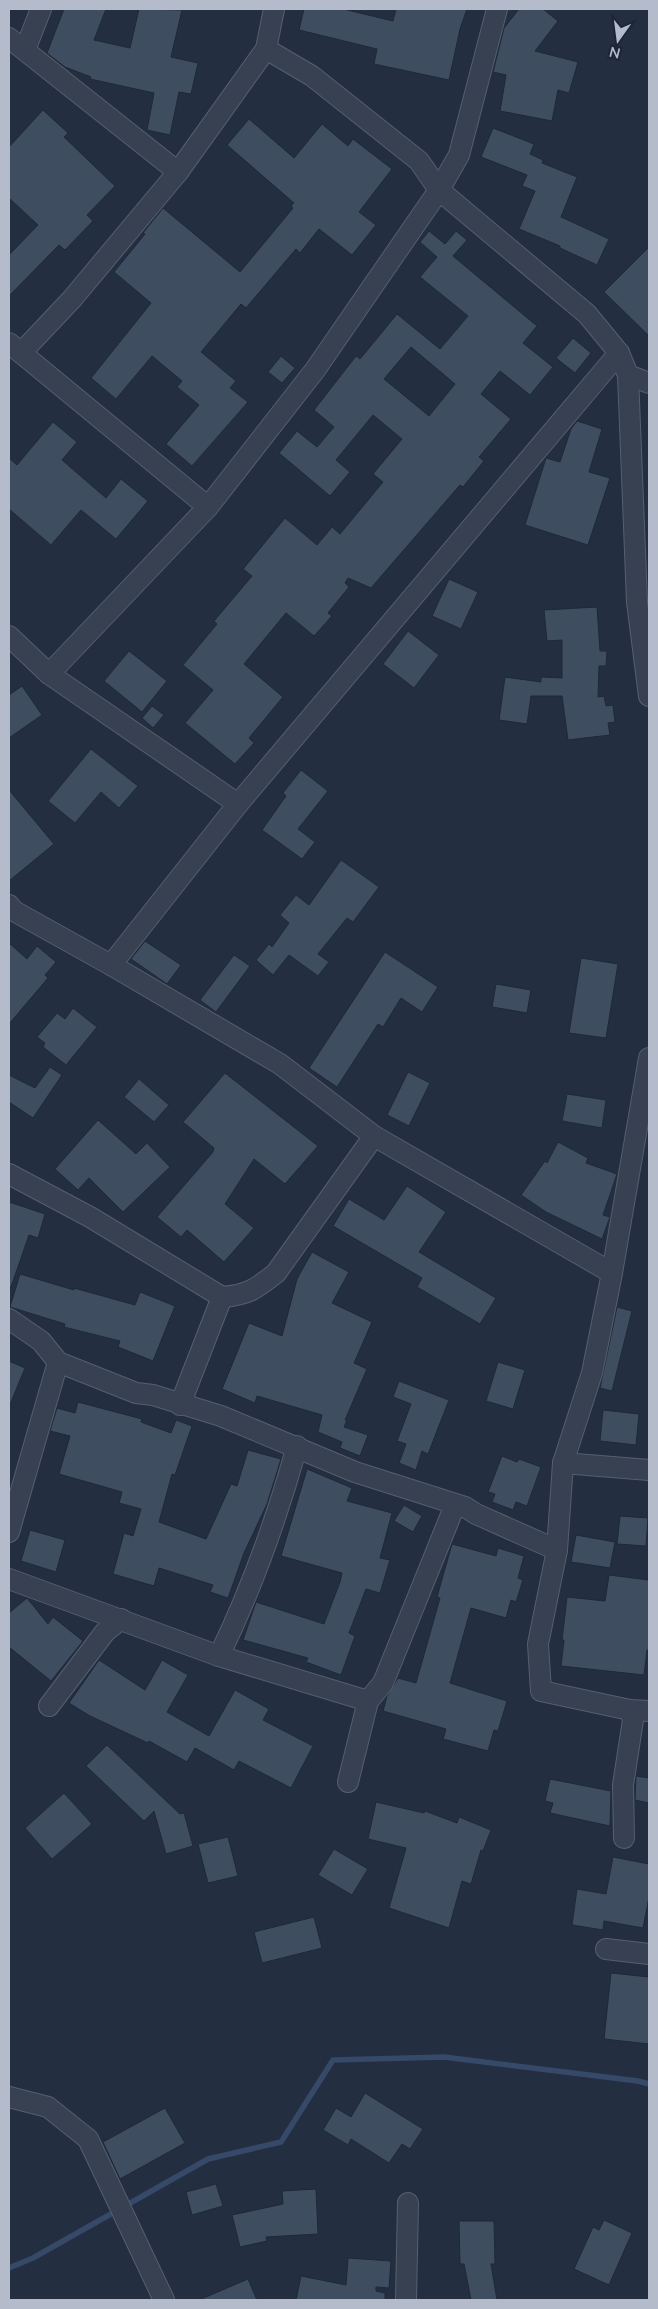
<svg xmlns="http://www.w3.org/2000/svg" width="658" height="2309" viewBox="0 0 658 2309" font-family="Lato,sans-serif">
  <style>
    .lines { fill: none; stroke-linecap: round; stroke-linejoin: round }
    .stream { stroke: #364969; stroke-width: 5.5 }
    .building { fill: #3f4d61; stroke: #1e2838; fill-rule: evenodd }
    .minor-casing { stroke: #555f6e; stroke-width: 22 }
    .minor { stroke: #384151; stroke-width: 20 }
  </style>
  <rect width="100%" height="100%" fill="#232f41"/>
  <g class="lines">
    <path class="stream" d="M9,2268L33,2258L208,2159L281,2142L333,2060L444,2057L638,2081L649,2084"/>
  </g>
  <g class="building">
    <path d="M64,9H106L94,40L130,48L139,9L182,10L171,57L198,63L191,94L179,92L170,135L147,130L154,93L90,79L91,77L65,67L47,53Z"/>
    <path d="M304,9H343L393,21L396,9H467L460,29L449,80L374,64L377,49L299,30Z"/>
    <path d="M519,9H543L558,21L535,51L578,62L569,93L558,90L552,121L500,111L506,75L493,72L504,28Z"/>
    <path d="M43,110L68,133L64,137L115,186L87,215L93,221L65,250L59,245L9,296V255L38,225L9,198V147Z"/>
    <path d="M249,119L294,158L322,124L348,146L353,139L392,169L359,212L376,225L352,255L319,229L300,253L296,249L246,308L241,304L201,352L236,381L230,388L248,402L192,466L166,444L199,405L177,387L182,381L152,356L116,399L91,378L151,303L114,272L145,234L143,233L163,208L240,272L293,208L291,206L294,203L227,145Z"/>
    <path d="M493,128L534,144L530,154L543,160L542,163L577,177L561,217L609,239L597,265L560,248V246L519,229L535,191L522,186L527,175L481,157Z"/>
    <path d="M429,231L445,244L456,231L467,240L453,256L537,326L523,343L553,367L530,395L500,371L481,394L511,419L479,457L484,461L463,487L460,485L371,588L348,578L345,583L349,587L328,613L332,616L314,636L286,613L244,664L283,697L249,738L254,743L235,764L185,723L213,690L183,665L217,624L214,621L252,576L243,569L285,518L317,545L332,527L340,534L383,482L373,474L402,439L373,415L336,460L350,472L330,496L279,453L297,431L317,447L334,427L314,410L356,356L360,359L397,314L440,349L468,316L420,277L437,257L420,242ZM411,347L455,384L429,416L384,379Z"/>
    <path d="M649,247V336L604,292Z"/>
    <path d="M573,338L591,353L575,373L556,358Z"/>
    <path d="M281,356L295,368L282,383L268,372Z"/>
    <path d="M577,421L602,429L589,472L610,478L588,545L525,525L546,458L560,462L571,429Z"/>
    <path d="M53,422L77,442L62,460L106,498L121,479L148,501L116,539L81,510L51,545L9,509V458L17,465Z"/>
    <path d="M449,579L478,592L461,629L432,616Z"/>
    <path d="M597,607L600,651H607L606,666H599L598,697L604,696L606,706L613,705L615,722L608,723L610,735L568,740L562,696H531L527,724L499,720L505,677L541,682V677L562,678V640L547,641L544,610Z"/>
    <path d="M408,631L439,655L414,688L383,664Z"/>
    <path d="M129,651L167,681L142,712L104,681Z"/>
    <path d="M22,686L42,715L9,738V695Z"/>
    <path d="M152,706L164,715L153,728L142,718Z"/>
    <path d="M91,749L138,786L119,808L101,792L75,823L48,801Z"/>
    <path d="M301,770L328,791L298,829L315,842L302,859L262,830L286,796L283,793Z"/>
    <path d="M9,790L54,844L9,881Z"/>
    <path d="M341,860L379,887L353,922L347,918L318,954L329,962L318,976L289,955L273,975L256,960L269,944L272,947L289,923L280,915L296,895L309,905Z"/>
    <path d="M145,941L181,965L167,984L131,959Z"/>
    <path d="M9,943L27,959L37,946L56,962L45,975L48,978L9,1024Z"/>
    <path d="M385,952L438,987L422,1012L401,998L383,1027L378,1024L337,1087L309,1068Z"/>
    <path d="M234,955L250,966L216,1012L200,1000Z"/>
    <path d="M581,958L618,964L606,1038L569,1033Z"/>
    <path d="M496,984L531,990L527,1013L492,1007Z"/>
    <path d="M73,1008L97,1027L66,1065L43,1047L45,1043L37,1037L57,1013L65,1019Z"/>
    <path d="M50,1067L62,1075L33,1118L9,1102V1075L35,1088Z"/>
    <path d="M408,1072L430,1083L409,1126L387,1115Z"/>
    <path d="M225,1073L318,1146L285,1184L254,1159L225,1204L254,1228L224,1262L187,1230L181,1237L157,1217L213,1152L214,1148L183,1122Z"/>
    <path d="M139,1079L169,1105L154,1122L124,1097Z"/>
    <path d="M567,1094L606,1100L602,1128L562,1121Z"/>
    <path d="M98,1120L136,1154L147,1143L170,1167L123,1212L89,1178L78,1190L55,1169Z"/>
    <path d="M558,1142L588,1158L586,1163L617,1174L603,1215L610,1217L602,1239L546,1212L521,1195L545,1161L547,1163Z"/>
    <path d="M407,1186L446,1212L419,1252L496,1298L480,1324L417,1287L422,1278L333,1226L349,1199L384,1220Z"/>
    <path d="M9,1202L45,1214L38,1238L29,1235L11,1287L9,1286Z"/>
    <path d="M312,1252L349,1272L332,1303L372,1322L354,1363L367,1369L345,1420H347L344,1427L368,1435L360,1456L340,1448L342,1442L318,1432L322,1415L257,1396L255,1403L222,1389L249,1323L282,1336L297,1279Z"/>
    <path d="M20,1274L74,1290V1288L135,1305L140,1292L175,1306L153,1361L118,1347L120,1341L64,1327L65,1324L10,1307Z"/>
    <path d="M617,1307L632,1311L612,1391L600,1388Z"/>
    <path d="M9,1361L25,1368L9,1407Z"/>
    <path d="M498,1362L525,1370L513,1409L486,1401Z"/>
    <path d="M399,1381L449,1400L428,1454L422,1451L416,1470L399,1463L406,1444L397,1441L411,1404L393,1397Z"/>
    <path d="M78,1402L142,1419L141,1422L171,1433L176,1420L192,1426L175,1475L172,1474L159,1522L206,1539L231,1484L237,1486L248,1450L281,1459L267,1504L244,1553L228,1598L210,1592L213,1585L159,1568L154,1586L113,1574L124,1533L133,1536L141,1509L119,1503L122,1492L59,1474L70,1436L50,1431L57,1408L75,1413Z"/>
    <path d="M603,1410L639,1414L636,1445L600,1441Z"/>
    <path d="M502,1456L517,1462L519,1459L541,1467L527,1506L516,1502L513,1510L492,1502L495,1494L488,1492Z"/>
    <path d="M307,1469L352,1488L347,1501L392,1513L380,1558L390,1560L380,1593L366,1589L349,1633L355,1636L341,1675L306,1662L308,1658L243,1640L256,1602L324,1624L340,1582L342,1573L281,1556Z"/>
    <path d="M404,1505L422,1516L413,1532L394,1521Z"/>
    <path d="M620,1516L648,1518L646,1546L617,1544Z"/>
    <path d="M30,1530L65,1540L56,1572L21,1561Z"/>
    <path d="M576,1535L615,1542L610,1568L571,1562Z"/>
    <path d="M452,1544L496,1556L498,1548L524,1556L518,1578L523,1580L516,1602L511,1600L506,1618L471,1608L450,1683L507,1701L498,1731L494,1730L488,1751L443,1739L446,1729L383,1711L387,1696L398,1678L416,1683L440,1598L437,1597Z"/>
    <path d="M609,1575L649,1580V1650H647L644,1675L561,1666L564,1640H562L567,1597L605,1601Z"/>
    <path d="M27,1598L48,1624L53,1617L83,1641L51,1681L9,1647V1613Z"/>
    <path d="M99,1660L145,1690L162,1660L188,1675L167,1712L209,1736L235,1690L269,1709L263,1720L313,1746L291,1788L239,1761L234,1770L195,1748L187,1762L149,1741L148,1743L90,1716L69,1703Z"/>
    <path d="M107,1745L180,1814L184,1813L193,1846L166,1854L154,1811L144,1821L86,1766Z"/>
    <path d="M636,1776L649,1778V1803L635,1800Z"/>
    <path d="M550,1779L611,1791L610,1826L550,1813L553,1803L545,1801Z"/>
    <path d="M64,1793L92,1824L52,1859L25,1828Z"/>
    <path d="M376,1802L424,1813L425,1811L457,1823L459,1817L491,1830L483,1851L481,1850L471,1884L462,1881L449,1928L389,1908L406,1848L368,1839Z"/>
    <path d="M228,1837L238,1876L208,1883L198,1844Z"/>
    <path d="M334,1849L368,1869L352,1895L318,1875Z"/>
    <path d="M613,1857L649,1864V1897L643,1928L604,1921L603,1930L572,1925L577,1889L606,1894Z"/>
    <path d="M314,1917L322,1948L262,1963L254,1932Z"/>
    <path d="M611,1973L649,1977V2044L604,2039Z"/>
    <path d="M365,2093L423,2129L410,2149L402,2144L389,2163L351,2139L348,2145L323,2130L336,2108L351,2117Z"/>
    <path d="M165,2108L185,2143L120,2179L103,2142Z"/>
    <path d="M216,2184L223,2206L192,2215L186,2192Z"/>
    <path d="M316,2189L318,2234L266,2237L267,2241L240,2247L232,2215L283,2204L282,2191Z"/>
    <path d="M604,2220L632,2233L609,2285L574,2269L593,2227L599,2230Z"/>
    <path d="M459,2221H494L495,2264H491L497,2300H471L464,2264H460Z"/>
    <path d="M348,2258L391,2261L389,2288L376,2287V2291L385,2293V2300H296L301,2276L346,2285Z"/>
    <path d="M248,2279L257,2300H199Z"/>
  </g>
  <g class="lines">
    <defs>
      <g id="minor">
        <path d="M9,38L178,172"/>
        <path d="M266,49L312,76L419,161L439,190L587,314L619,353L628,375L637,602L649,696"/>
        <path d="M25,50L41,9"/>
        <path d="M9,343L208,507"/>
        <path d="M21,353L72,299L178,172L266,49L274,9"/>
        <path d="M628,375L649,383"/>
        <path d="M9,636L49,674L238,804"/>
        <path d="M49,674L208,507L315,370L439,190L459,155L497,9"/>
        <path d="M9,905L14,911L111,965L280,1064L374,1136L612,1273"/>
        <path d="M111,965L238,804L619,353"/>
        <path d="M649,1058L612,1273L592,1373L563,1463L557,1550L538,1644L541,1691L630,1710L649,1711"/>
        <path d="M9,1174L90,1217L222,1297C248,1295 256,1289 276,1273L374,1136"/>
        <path d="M9,1319L41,1341L58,1362L136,1393L153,1395L221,1416L355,1472L465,1507L476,1514L557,1550"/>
        <path d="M180,1405L222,1297"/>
        <path d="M563,1463L649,1470"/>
        <path d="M9,1532L58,1362"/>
        <path d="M9,1579L219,1656L368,1701"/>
        <path d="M219,1656C252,1588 277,1518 297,1446"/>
        <path d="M49,1706L105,1632L121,1619"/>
        <path d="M348,1782L368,1701L383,1683L455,1505"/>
        <path d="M624,1838L623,1785L633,1720L630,1710"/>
        <path d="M606,1949L649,1954"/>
        <path d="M9,2097L48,2107L88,2139L164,2300"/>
        <path d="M406,2300L408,2203"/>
      </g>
    </defs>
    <use href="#minor" class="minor-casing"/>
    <use href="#minor" class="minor"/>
  </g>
  <rect width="658" height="2309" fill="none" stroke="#b4bccb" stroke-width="20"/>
  <g transform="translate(618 40) rotate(194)" stroke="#1c2636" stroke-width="4" paint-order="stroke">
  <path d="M0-4L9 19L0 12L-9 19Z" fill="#b4bccb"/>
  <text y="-8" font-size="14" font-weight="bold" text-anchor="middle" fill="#b4bccb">N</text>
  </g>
</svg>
